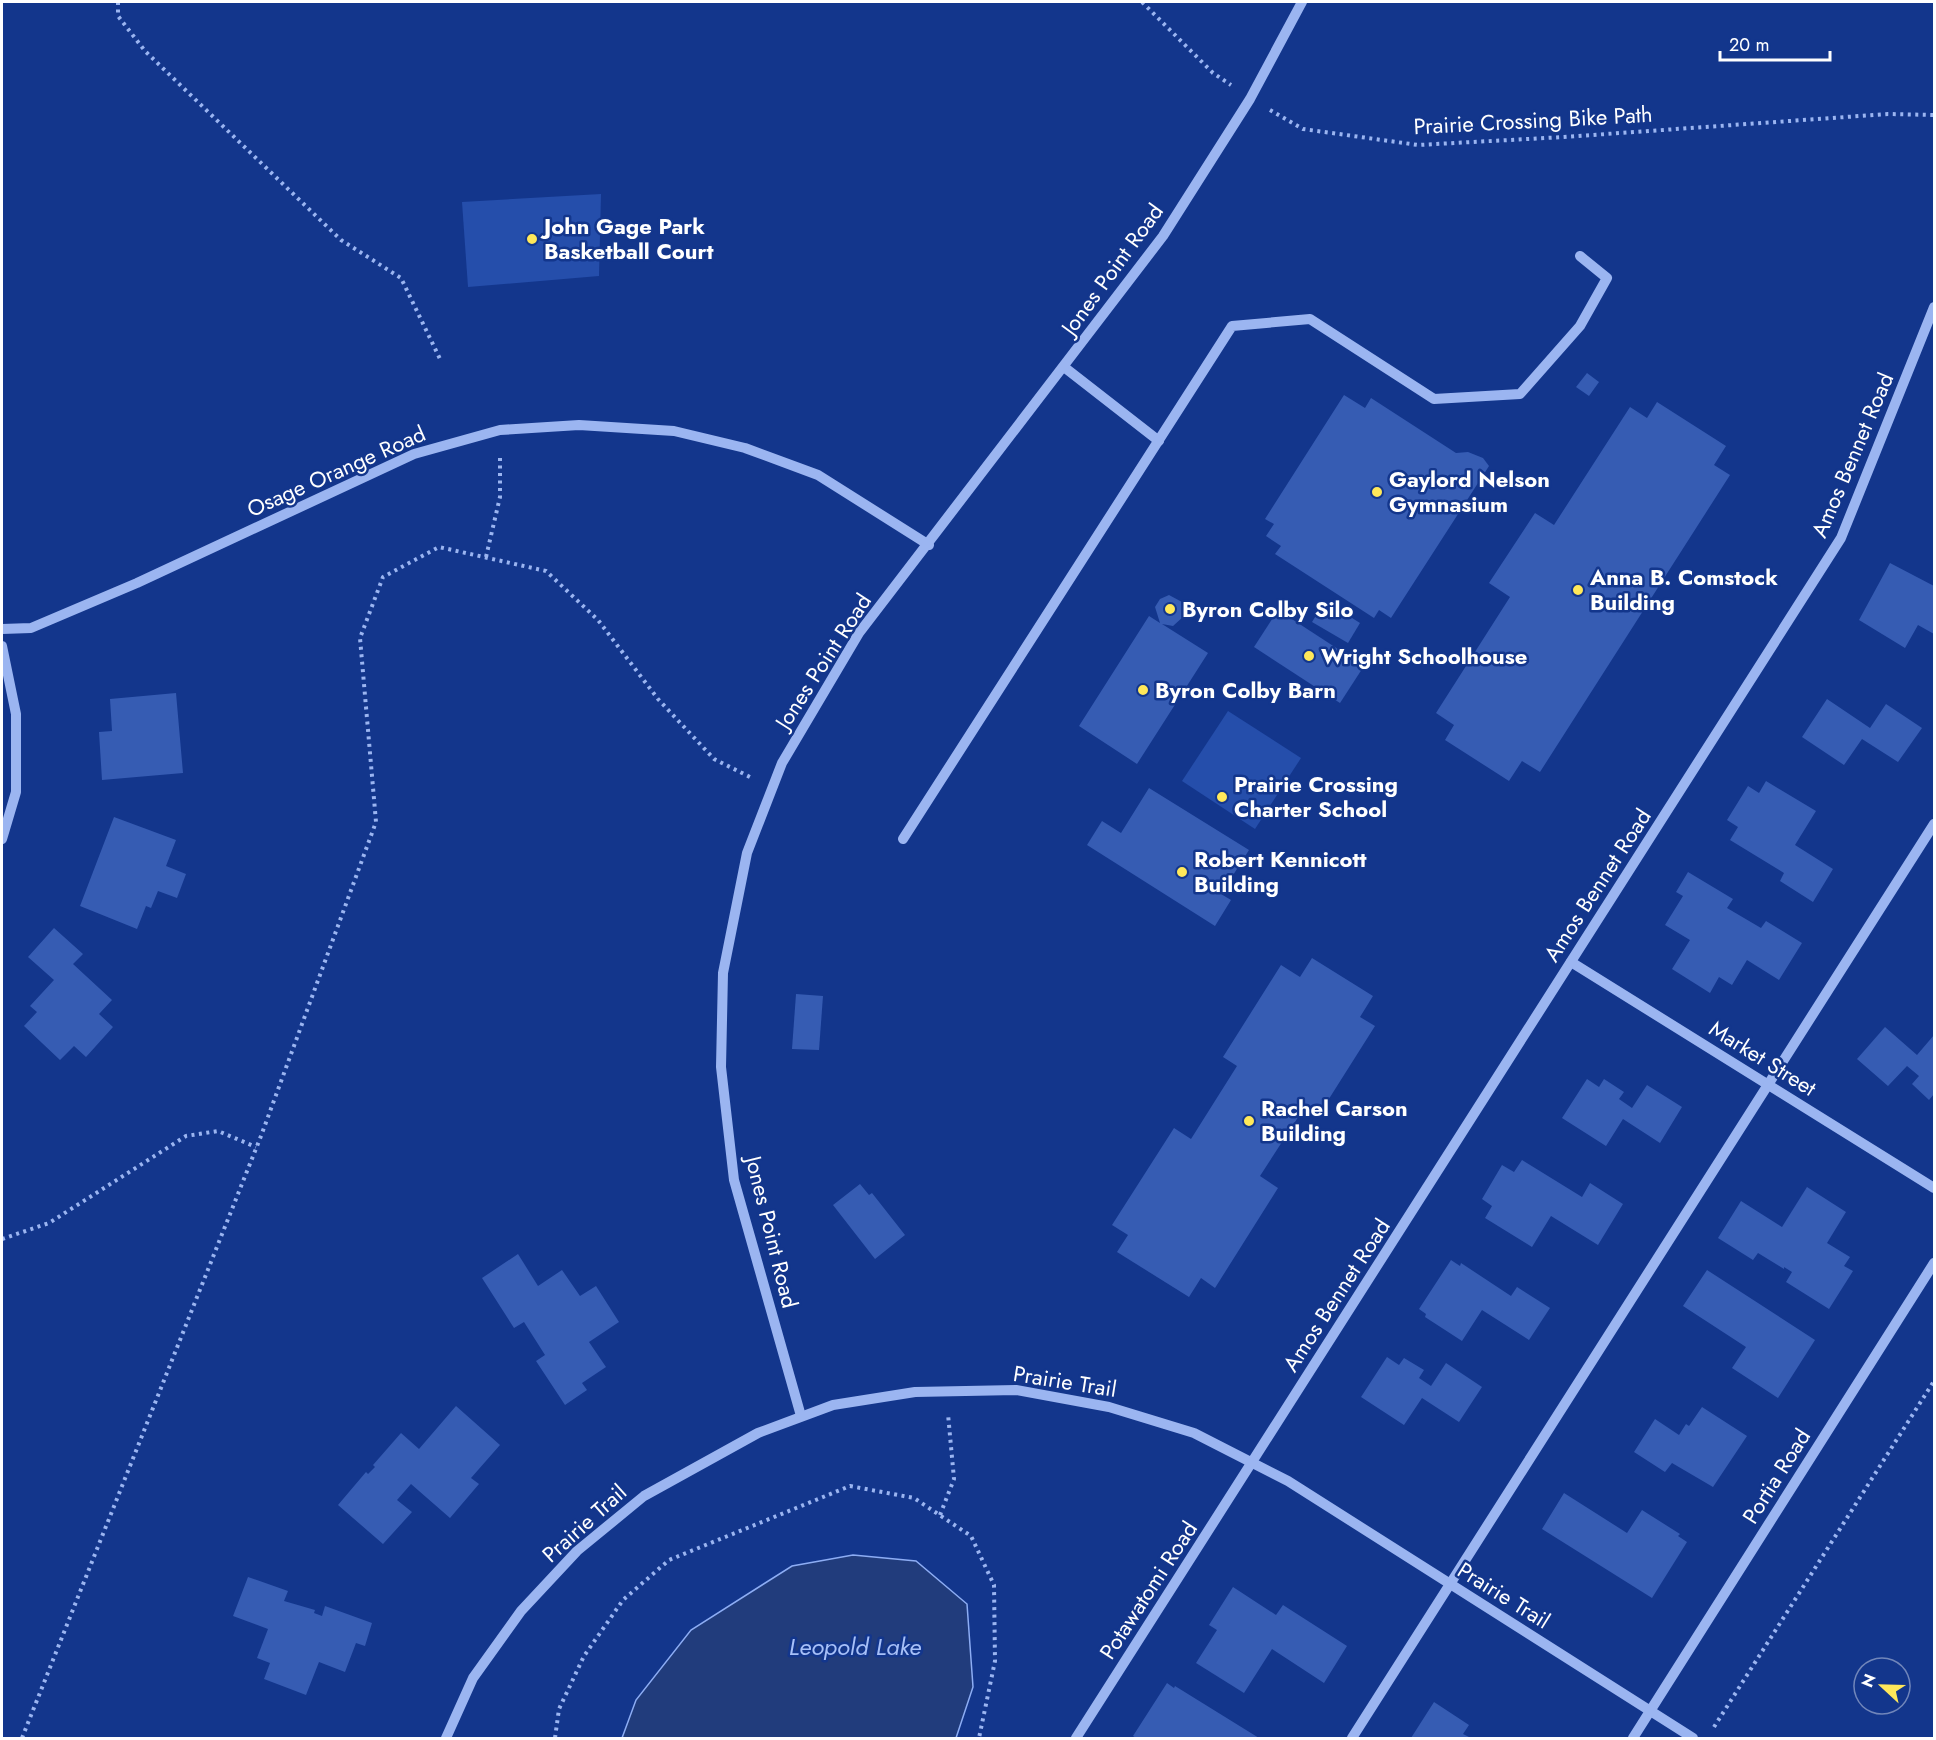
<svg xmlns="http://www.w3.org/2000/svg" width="1936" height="1740" viewBox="0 0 1936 1740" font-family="Jost,sans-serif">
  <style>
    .green { fill: #254eab }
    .water { fill: #213c7c; stroke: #8dadf4; stroke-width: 1.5 }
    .building { fill: #365cb3 }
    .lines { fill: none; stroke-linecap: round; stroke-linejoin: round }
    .path { stroke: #9bb5f1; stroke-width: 4; stroke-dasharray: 3 4.5; stroke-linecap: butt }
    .minor { stroke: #9bb5f1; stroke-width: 10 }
    .poi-dot { fill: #ffe85a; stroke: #13368c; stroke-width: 2 }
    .labels { text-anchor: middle; stroke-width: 5; stroke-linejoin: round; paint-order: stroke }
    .street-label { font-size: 22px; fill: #fff; stroke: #13368c }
    .poi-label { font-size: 22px; font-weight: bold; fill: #fff; stroke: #13368c; text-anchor: start }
    .water-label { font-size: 24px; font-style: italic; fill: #a7c0f8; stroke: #13368c }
  </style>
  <rect width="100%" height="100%" fill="#13368c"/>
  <g class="green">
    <path d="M601,194L599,276L468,287L462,202Z"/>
    <path d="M1228,711L1301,758L1255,829L1182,781Z"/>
  </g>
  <path class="water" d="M853,1555L916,1561L967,1604L973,1687L956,1738H622L636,1700L691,1630L792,1566Z"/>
  <g class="building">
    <path d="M1587,373L1599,382L1589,396L1576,387Z"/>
    <path d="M1344,395L1365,408L1371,398L1456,453L1468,452L1483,458L1489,466L1391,618L1379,610L1374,618L1275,554L1281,546L1266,536L1274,524L1265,519Z"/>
    <path d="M1657,402L1726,446L1714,465L1730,475L1540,772L1522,761L1509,781L1445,740L1454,725L1436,713L1510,597L1489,583L1535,513L1554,525L1630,407L1647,418Z"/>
    <path d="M1890,563L1934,586V634L1918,625L1905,648L1859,620Z"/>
    <path d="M1169,595L1182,602L1184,616L1173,626L1162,624L1208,653L1137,764L1079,726L1149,616L1160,623L1155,607L1160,599Z"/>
    <path d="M1325,601L1360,623L1348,643L1312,622Z"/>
    <path d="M1278,610L1364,666L1340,703L1254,647Z"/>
    <path d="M176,693L183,773L102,780L99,732L112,731L110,699Z"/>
    <path d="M1827,699L1870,728L1886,704L1922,728L1898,762L1862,739L1844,765L1802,737Z"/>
    <path d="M1766,781L1816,811L1795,845L1833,869L1813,902L1780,881L1784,873L1730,840L1738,827L1727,820L1748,786L1759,793Z"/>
    <path d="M1149,788L1249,850L1221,894L1231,900L1215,926L1087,845L1102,821L1121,833Z"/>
    <path d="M114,817L176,840L166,866L186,874L177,898L158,891L151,908L146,906L137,929L80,906Z"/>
    <path d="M1688,872L1733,899L1727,908L1761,928L1766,921L1802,943L1779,980L1747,960L1732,985L1719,977L1710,993L1672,969L1690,940L1665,925L1683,896L1676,892Z"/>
    <path d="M54,928L83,954L73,964L112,1000L99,1014L113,1027L86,1057L74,1046L60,1060L24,1026L37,1012L30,1006L54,980L28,957Z"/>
    <path d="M1312,958L1373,996L1360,1017L1375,1026L1320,1113L1306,1105L1260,1176L1278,1188L1215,1288L1201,1278L1189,1297L1117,1252L1128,1235L1112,1225L1174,1128L1191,1139L1237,1066L1223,1057L1281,965L1300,977Z"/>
    <path d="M796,994L823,996L819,1050L792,1049Z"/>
    <path d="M1885,1027L1917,1055L1934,1035V1094L1929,1100L1912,1084L1919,1076L1907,1066L1888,1086L1857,1059Z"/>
    <path d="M1587,1079L1599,1087L1604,1079L1624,1092L1619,1099L1632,1108L1647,1085L1682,1107L1660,1143L1623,1119L1606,1146L1562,1118Z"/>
    <path d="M1522,1160L1582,1197L1590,1183L1623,1204L1598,1245L1551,1216L1532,1247L1485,1218L1492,1206L1482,1199L1502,1165L1514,1172Z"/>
    <path d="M860,1184L869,1195L872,1193L905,1235L875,1259L833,1205Z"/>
    <path d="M1807,1187L1846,1212L1827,1243L1850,1257L1844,1266L1853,1271L1829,1309L1786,1282L1792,1272L1784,1267V1269L1758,1253L1753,1260L1718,1238L1741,1201L1782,1227Z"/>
    <path d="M518,1254L538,1286L562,1270L580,1296L596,1286L619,1322L589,1342L606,1367L582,1383L587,1390L565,1405L536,1361L545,1355L524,1322L514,1328L482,1278Z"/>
    <path d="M1451,1260L1460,1266L1461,1263L1511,1296L1517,1287L1550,1308L1529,1340L1482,1310L1462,1341L1425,1317L1426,1314L1419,1309Z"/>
    <path d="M1707,1270L1815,1340L1778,1398L1732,1368L1746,1347L1683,1306Z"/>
    <path d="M1387,1357L1399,1365L1404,1358L1424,1370L1419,1378L1431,1386L1446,1363L1482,1387L1459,1422L1422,1398L1404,1425L1361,1397Z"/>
    <path d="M456,1406L500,1445L471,1478L479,1484L450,1518L411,1484L397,1500L412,1512L383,1544L338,1505L366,1472L368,1474L375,1467L373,1465L401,1433L419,1449Z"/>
    <path d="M1702,1407L1747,1436L1713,1487L1672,1463L1665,1472L1634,1452L1655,1419L1679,1435L1686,1424L1689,1426Z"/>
    <path d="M1564,1493L1627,1533L1642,1510L1680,1534L1678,1536L1687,1542L1652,1598L1542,1529Z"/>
    <path d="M248,1577L288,1591L284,1601L315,1610L314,1613L322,1616L325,1606L372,1623L365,1646L356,1643L345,1672L319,1662L306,1695L264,1679L270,1663L257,1658L268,1629L233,1616Z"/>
    <path d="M1233,1587L1276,1615L1283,1605L1347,1646L1324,1683L1272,1649L1244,1693L1196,1663L1217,1630L1209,1625Z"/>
    <path d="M1167,1683L1174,1688L1175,1686L1259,1738H1136L1133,1736Z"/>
    <path d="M1434,1702L1469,1725L1463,1734L1471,1738H1411Z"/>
  </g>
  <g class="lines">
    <g class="path">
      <path d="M118,2V16L145,51L341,240L401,278L440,359"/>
      <path d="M1142,2L1213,73L1231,85"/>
      <path d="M1270,110L1303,129L1418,145L1564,137L1888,114L1934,115"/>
      <path d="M486,557L500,497V455"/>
      <path d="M2,1239L49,1223L186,1136L218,1131L256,1147"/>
      <path d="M940,1515L954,1479L948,1414"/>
      <path d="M1714,1727L1934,1381"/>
      <path d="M22,1738L261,1136L376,822L360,638L383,577L439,547L546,571L598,620L658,699L714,759L752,778"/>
      <path d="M555,1738L559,1709L584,1656L623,1600L669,1560L850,1486L914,1498L971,1536L994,1585L995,1661L979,1738"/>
    </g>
    <g class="minor">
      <path d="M1064,367L1159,441"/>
      <path d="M2,629L31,628L137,583L414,454L500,430L579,425L674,431L745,448L818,475L929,545"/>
      <path d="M2,646L16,714V792L2,839"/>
      <path d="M903,839L1232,326L1310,319L1434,399L1520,394L1580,326L1607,278L1580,256"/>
      <path d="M1571,962L1934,1188"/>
      <path d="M801,1416L734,1180L721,1067L723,973L747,853L782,763L859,633L1163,236L1250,99L1302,2"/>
      <path d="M446,1738L473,1678L521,1611L577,1551L644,1496L758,1433L833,1405L915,1392L1016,1390L1109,1407L1194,1433L1288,1481L1693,1738"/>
      <path d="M1076,1738L1841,538L1934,307"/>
      <path d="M1352,1738L1934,824"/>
      <path d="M1633,1738L1934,1263"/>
    </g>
  </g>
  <g class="poi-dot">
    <circle cx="532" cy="239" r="6"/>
    <circle cx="1377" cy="492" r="6"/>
    <circle cx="1578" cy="590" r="6"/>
    <circle cx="1170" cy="609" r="6"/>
    <circle cx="1309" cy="656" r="6"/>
    <circle cx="1143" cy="690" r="6"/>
    <circle cx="1222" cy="797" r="6"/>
    <circle cx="1182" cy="872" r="6"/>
    <circle cx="1249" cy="1121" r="6"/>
  </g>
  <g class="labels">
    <g class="street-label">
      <text transform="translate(1533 120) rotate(-3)" y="8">Prairie Crossing Bike Path</text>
      <text transform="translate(1112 269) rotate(-54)" y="8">Jones Point Road</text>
      <text transform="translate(1852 455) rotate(-67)" y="8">Amos Bennet Road</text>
      <text transform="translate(336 471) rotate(-24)" y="8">Osage Orange Road</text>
      <text transform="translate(823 661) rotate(-57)" y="8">Jones Point Road</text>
      <text transform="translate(1597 885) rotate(-57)" y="8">Amos Bennet Road</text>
      <text transform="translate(1763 1058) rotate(32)" y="8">Market Street</text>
      <text transform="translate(772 1232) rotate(76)" y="8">Jones Point Road</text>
      <text transform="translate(1336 1295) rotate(-57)" y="8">Amos Bennet Road</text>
      <text transform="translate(1065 1381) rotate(9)" y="8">Prairie Trail</text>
      <text transform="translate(1776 1476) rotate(-58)" y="8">Portia Road</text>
      <text transform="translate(584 1523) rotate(-42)" y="8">Prairie Trail</text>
      <text transform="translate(1148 1590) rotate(-57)" y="8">Potawatomi Road</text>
      <text transform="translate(1504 1595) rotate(32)" y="8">Prairie Trail</text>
    </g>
    <g class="poi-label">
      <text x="544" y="234">John Gage Park<tspan x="544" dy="25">Basketball Court</tspan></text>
      <text x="1389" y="487">Gaylord Nelson<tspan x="1389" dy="25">Gymnasium</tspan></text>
      <text x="1590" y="585">Anna B. Comstock<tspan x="1590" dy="25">Building</tspan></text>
      <text x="1182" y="617">Byron Colby Silo</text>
      <text x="1321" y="664">Wright Schoolhouse</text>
      <text x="1155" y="698">Byron Colby Barn</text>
      <text x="1234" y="792">Prairie Crossing<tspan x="1234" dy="25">Charter School</tspan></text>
      <text x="1194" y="867">Robert Kennicott<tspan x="1194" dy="25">Building</tspan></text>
      <text x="1261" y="1116">Rachel Carson<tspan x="1261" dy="25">Building</tspan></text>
    </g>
    <g class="water-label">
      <text x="855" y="1655">Leopold Lake</text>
    </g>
  </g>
  <rect width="1936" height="1740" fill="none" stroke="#ffffff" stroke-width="6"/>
  <g transform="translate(1882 1686) rotate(292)"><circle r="28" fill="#13368c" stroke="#7186ba" stroke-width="1.5"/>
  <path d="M0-4.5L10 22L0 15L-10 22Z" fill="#ffe85a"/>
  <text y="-9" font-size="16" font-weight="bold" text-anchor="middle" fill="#ffffff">N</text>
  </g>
  <path d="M1720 51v9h110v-9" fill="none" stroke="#ffffff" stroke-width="3"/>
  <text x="1729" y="51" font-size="18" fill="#ffffff" stroke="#13368c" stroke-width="4.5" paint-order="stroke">20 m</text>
</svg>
